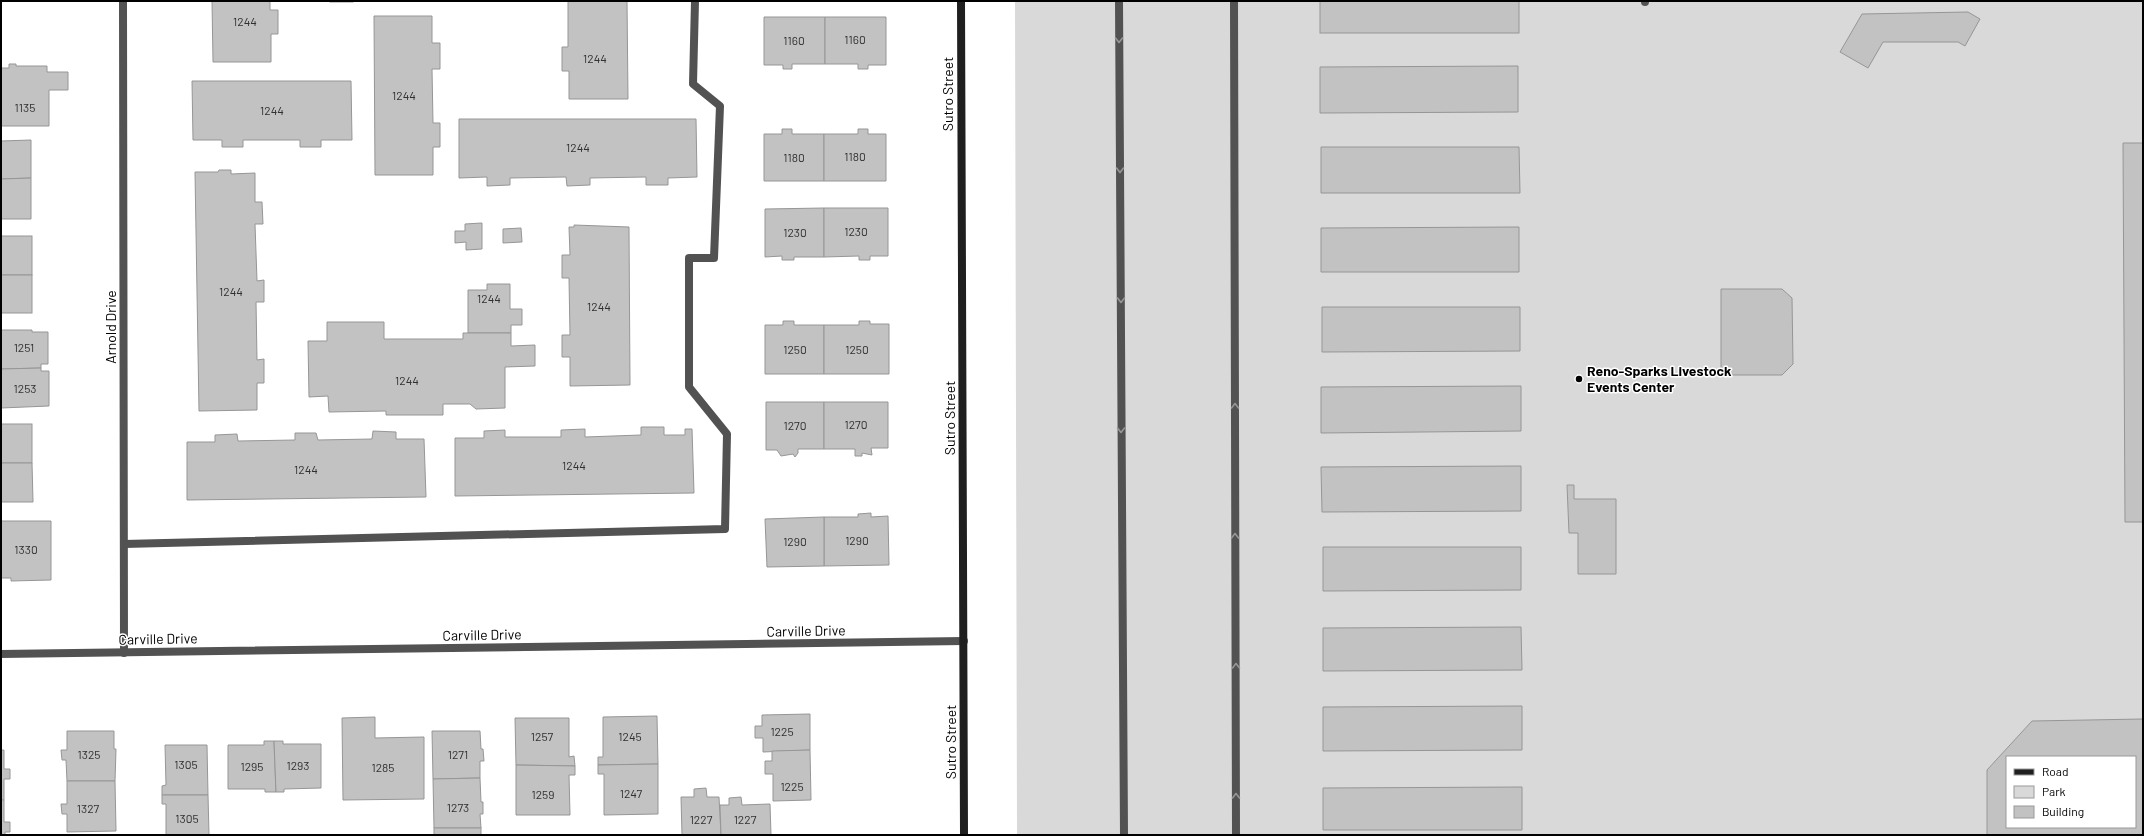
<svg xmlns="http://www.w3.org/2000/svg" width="2144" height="836" viewBox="0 0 2144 836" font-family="Barlow,sans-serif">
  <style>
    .green { fill: #d9d9d9; fill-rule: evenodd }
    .building { fill: #c2c2c2; stroke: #969696; fill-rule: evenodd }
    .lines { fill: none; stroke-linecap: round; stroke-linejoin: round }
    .lane { stroke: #525252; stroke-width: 8 }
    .street { stroke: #525252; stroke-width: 8 }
    .secondary { stroke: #1f1f1f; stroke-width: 8 }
    .oneway { stroke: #979797 }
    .poi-dot { fill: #000; stroke: #fff; stroke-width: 1.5 }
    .labels { text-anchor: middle; stroke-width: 3; stroke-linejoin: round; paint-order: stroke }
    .number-label { font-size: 12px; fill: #303030 }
    .street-label { font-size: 14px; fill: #000; stroke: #fff }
    .poi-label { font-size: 14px; font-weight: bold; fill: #000; stroke: #fff; text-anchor: start }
  </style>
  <rect width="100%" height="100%" fill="#fff"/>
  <path class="green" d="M1015,1H2143V835H1017ZM2007,757H2135V827H2007Z"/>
  <g class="building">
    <path d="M212,1H270V10H278V34H271V62H213Z"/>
    <rect x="330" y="1" width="23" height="1"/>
    <path d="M568,1H627L628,99H569V71H562V47H568Z"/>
    <rect x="1320" y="1" width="199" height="32"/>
    <path d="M1968,12L1980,19L1965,46L1958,42H1883L1868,68L1840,52L1862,14Z"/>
    <path d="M374,16H432V43H440V69H432L433,123H440V147H433V175H375Z"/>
    <path d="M764,17H825V64H792V69H783V65H764Z"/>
    <path d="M825,17H886V65H868V69H858V64H825Z"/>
    <path d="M9,64H16V66H47V72H68V90H49V126H1V68H9Z"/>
    <path d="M1518,66V112L1320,113V67Z"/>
    <path d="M192,81H351L352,140H321V147H300V140H243V147H222V140H193Z"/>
    <path d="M459,119H696L697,177L668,178V185H646V177L590,178V185L567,186L566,177L510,178V185L487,186V177L459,178Z"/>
    <path d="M782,129H792V134H824V181H764V134H782Z"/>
    <path d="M858,129H868V134H886V181H824V134H858Z"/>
    <path d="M31,140V178L1,179V141Z"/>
    <path d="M2123,143H2143V522H2125Z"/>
    <path d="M1321,147H1519L1520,193H1321Z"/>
    <path d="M219,170H231V174L255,173V202H262L263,224H255L257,281L264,280V302H256L257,360L264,359V383H257V410L199,411L195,172H218Z"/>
    <path d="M31,178V219H1V179Z"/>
    <path d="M824,208V257H794V260H782V256L765,257V209Z"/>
    <path d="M824,208H888V256H870V260H859V256L824,257Z"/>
    <path d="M482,223V249L466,250V242L455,243V231H465V224Z"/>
    <path d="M574,225L629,227L630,385L570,386V357H562V335H570L569,278H562V255H570L569,227H574Z"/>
    <path d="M1519,227V272H1321V228Z"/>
    <path d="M521,228L522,242L503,243V229Z"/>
    <rect x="1" y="236" width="31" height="39"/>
    <rect x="1" y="275" width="31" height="38"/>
    <path d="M487,284H510V309H522V325H511V333H468V290H487Z"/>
    <path d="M1721,289H1782L1792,298L1793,364L1782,375H1721Z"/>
    <path d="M1322,307H1520V351L1322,352Z"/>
    <path d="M783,321H794V325H824V374H765V325H783Z"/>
    <path d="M859,321H870V324H889V374H824V325H859Z"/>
    <path d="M327,322H384V339H463V333H511V346L535,345V366L505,367V408L476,409L470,404H443V415H386V411L329,412L328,396L309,397L308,341H327Z"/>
    <path d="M1,330H32V332H48V364H41V368L1,369Z"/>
    <path d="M41,368V371H49V406L1,408V369Z"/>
    <path d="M1521,386V431L1321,433V387Z"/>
    <path d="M766,402H824V449H798V453L795,457L793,454L781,456L777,450H766Z"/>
    <path d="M824,402H888V448H871L872,455L862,453V456H855V449H824Z"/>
    <rect x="1" y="424" width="31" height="39"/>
    <path d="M641,427H664V435H685V429H692L694,493L455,496V438H484V431L505,430V437H561V430L585,429V437L641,435Z"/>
    <path d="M373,431L396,432V439H424L426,497L187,500V442H215V435L237,434L238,441L295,440V433H316L318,440L372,439Z"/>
    <path d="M1,463H32L33,502H1Z"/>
    <path d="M1521,466V511L1322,512L1321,467Z"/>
    <path d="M1567,485H1574V499H1616V574H1578V533H1569Z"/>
    <path d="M871,513V517L888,516L889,565L824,566V517H858V514Z"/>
    <path d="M824,517V566L767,567L765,519Z"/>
    <path d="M1,521H51V580L11,581V578H1Z"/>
    <path d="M1323,547H1521V590L1323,591Z"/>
    <path d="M1521,627L1522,670L1323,671V628Z"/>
    <path d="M1522,706V750L1323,751V707Z"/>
    <path d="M810,714V750L763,752V738H755V726H762V715Z"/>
    <path d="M657,716L658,764L598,765V757H603V717Z"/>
    <path d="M375,717V738L424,737V799L343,800L342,718Z"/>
    <path d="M515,718H569V757L574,756L575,766L516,765Z"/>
    <path d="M2143,719V835H1987V770L2032,721ZM2007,757H2135V827H2007Z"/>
    <path d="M67,731H114V749H116L115,781H67L66,760H62L61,750H67Z"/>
    <path d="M432,731H480L481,749H483L484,761H480V778L433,779Z"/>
    <path d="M264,741H274L276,792H265V789H228V745H264Z"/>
    <path d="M274,741H283V744H321V788L284,789V792H276Z"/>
    <path d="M165,745H207L208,795H162V786L166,785Z"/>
    <path d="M1,750H4V769H10V779H4V800H1Z"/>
    <path d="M810,750L811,800L773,801V774H765V761H772V751Z"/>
    <path d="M658,764V814L604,815V774H598V765Z"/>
    <path d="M516,765L575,766V775H569L570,815H516Z"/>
    <path d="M480,778L481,802H483V814H480L481,828H434L433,779Z"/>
    <path d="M67,781H115L116,831L67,832V814H62L61,804H67Z"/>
    <path d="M1522,787V830H1323V788Z"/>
    <path d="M706,788L707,797H719L721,835H682L681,797H694V789Z"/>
    <path d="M162,795H208L209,835H166V804H162Z"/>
    <path d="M741,797L742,805L770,804L771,835H721L720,805H729V798Z"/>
    <path d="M1,800H4V822H10V832H5V835H1Z"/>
    <rect x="434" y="828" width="47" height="7"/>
  </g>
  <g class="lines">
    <g class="lane">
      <path d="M1119,1L1124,835"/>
      <path d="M1234,1L1236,835"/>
      <path d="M1645,1V2"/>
      <path d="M124,544L725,529L727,434L689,387V258H714L720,106L693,84L695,1"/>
    </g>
    <g class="street">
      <path d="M123,1L124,653"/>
      <path d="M1,654L964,641"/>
    </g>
    <path class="secondary" d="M961,1L964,835"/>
  </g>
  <defs><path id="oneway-chevron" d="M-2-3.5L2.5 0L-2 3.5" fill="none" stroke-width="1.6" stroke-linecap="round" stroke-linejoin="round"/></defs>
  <g class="oneway">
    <use href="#oneway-chevron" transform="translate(1119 40) rotate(90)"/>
    <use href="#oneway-chevron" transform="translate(1120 170) rotate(90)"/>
    <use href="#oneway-chevron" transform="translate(1121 300) rotate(90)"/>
    <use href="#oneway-chevron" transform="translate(1235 406) rotate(-90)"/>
    <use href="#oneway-chevron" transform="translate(1121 430) rotate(90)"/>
    <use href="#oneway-chevron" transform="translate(1235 536) rotate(-90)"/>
    <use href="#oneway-chevron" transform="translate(1236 666) rotate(-90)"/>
    <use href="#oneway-chevron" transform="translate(1236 796) rotate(-90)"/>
  </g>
  <circle class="poi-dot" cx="1579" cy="379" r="4"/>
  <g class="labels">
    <g class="number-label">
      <text x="245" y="26">1244</text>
      <text x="855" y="44">1160</text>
      <text x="794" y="45">1160</text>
      <text x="595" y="63">1244</text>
      <text x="404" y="100">1244</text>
      <text x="25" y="112">1135</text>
      <text x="272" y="115">1244</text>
      <text x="578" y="152">1244</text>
      <text x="855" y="161">1180</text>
      <text x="794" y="162">1180</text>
      <text x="856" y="236">1230</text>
      <text x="795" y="237">1230</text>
      <text x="231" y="296">1244</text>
      <text x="489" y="303">1244</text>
      <text x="599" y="311">1244</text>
      <text x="24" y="352">1251</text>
      <text x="795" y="354">1250</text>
      <text x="857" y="354">1250</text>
      <text x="407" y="385">1244</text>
      <text x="25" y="393">1253</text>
      <text x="856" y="429">1270</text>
      <text x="795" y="430">1270</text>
      <text x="574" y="470">1244</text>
      <text x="306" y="474">1244</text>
      <text x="857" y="545">1290</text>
      <text x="795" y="546">1290</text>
      <text x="26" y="554">1330</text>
      <text x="782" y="736">1225</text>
      <text x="542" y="741">1257</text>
      <text x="630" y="741">1245</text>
      <text x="89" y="759">1325</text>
      <text x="458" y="759">1271</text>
      <text x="186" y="769">1305</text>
      <text x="298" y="770">1293</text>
      <text x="252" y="771">1295</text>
      <text x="383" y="772">1285</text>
      <text x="792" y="791">1225</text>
      <text x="631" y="798">1247</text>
      <text x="543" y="799">1259</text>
      <text x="458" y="812">1273</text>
      <text x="88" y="813">1327</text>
      <text x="187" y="823">1305</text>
      <text x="701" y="824">1227</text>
      <text x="745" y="824">1227</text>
    </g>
    <g class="street-label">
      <text transform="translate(948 94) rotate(-90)" y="5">Sutro Street</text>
      <text transform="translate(111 327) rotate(-90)" y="5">Arnold Drive</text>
      <text transform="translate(950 418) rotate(-90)" y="5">Sutro Street</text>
      <text transform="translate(806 631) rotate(-1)" y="5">Carville Drive</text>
      <text transform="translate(482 635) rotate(-1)" y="5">Carville Drive</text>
      <text transform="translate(158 639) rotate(-1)" y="5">Carville Drive</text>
      <text transform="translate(951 742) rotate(-90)" y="5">Sutro Street</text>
    </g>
    <g class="poi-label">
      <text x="1587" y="376">Reno-Sparks Livestock<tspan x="1587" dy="16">Events Center</tspan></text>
    </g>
  </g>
  <rect width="2144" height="836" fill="none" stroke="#000000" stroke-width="4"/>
  <rect x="2006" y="756" width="130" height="72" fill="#ffffff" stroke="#999999"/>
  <rect x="2014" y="769" width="20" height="6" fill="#1f1f1f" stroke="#999999"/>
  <text x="2042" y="776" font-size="12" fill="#000000">Road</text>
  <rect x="2014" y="786" width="20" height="12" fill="#d9d9d9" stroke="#999999"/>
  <text x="2042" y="796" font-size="12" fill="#000000">Park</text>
  <rect x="2014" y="806" width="20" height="12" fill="#c2c2c2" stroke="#999999"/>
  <text x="2042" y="816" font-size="12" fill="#000000">Building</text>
</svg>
